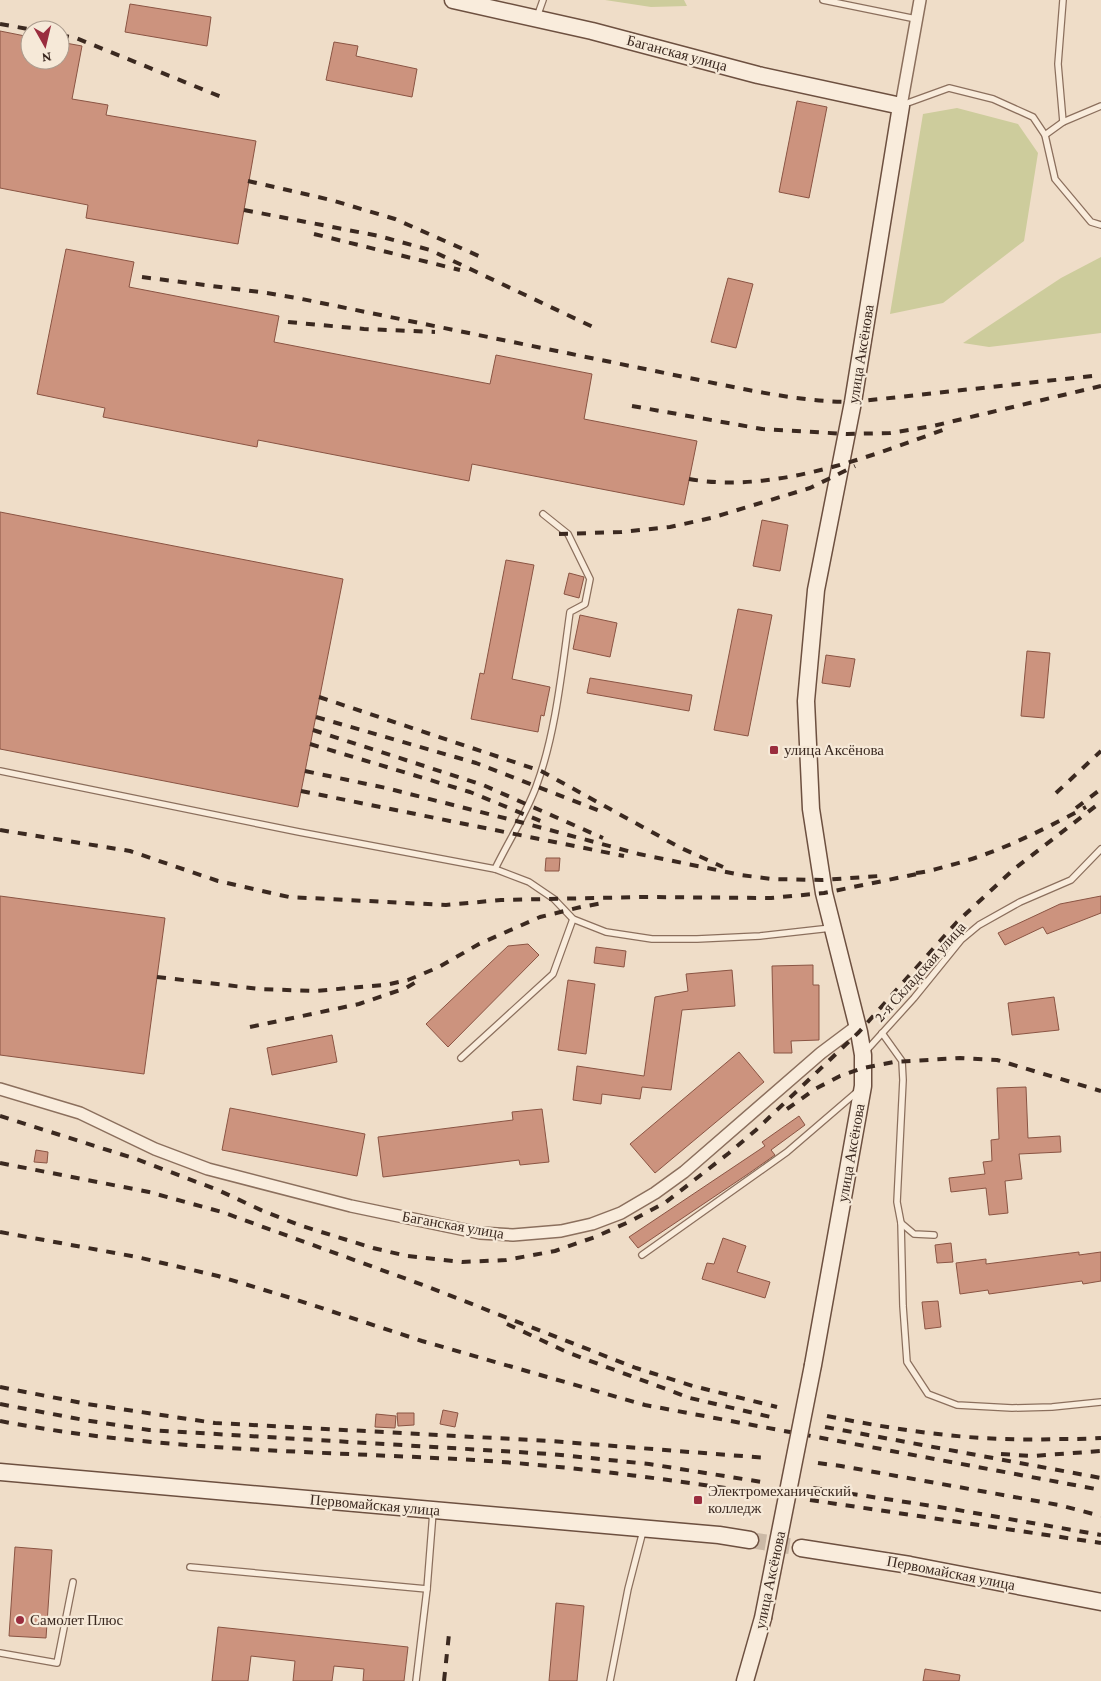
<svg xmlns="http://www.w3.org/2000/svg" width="1101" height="1681" viewBox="0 0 1101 1681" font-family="'Crimson Pro',serif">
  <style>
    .green { fill: #cdcc9c }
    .building { fill: #cc937e; stroke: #8a5443 }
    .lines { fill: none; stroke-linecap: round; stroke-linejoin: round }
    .secondary-tunnel { stroke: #cbb9a6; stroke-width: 16; stroke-dasharray: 16 8; stroke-linecap: butt }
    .lane-casing { stroke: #8b6f5d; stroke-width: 8 }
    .street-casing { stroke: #8b6f5d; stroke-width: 14 }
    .secondary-casing { stroke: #6d5040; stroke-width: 19 }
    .lane { stroke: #f9ecdc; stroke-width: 5.5 }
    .street { stroke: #f9ecdc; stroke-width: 11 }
    .secondary { stroke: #f9ecdc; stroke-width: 16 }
    .rail { stroke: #3b2920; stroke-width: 4; stroke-dasharray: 9 9; stroke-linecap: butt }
    .secondary-bridge-casing { stroke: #6d5040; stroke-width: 19; stroke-linecap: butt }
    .secondary-bridge { stroke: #f9ecdc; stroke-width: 16 }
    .poi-dot { fill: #9a2d3e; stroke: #f6e9d8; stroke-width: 2 }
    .labels { text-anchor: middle; stroke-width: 4.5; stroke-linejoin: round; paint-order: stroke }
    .street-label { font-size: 15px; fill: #3b2920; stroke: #f6e9d8 }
    .poi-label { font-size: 15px; fill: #3b2920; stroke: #f6e9d8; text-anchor: start }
  </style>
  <rect width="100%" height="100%" fill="#efddc8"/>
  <g class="green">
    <path d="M605,0H684L687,6L651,7Z"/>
    <path d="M957,108L1018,124L1038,153L1024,241L943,303L890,314L923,114Z"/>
    <path d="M1101,257V333L989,347L963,343L1061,278Z"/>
  </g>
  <g class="building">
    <path d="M130,4L211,17L207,46L125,32Z"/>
    <path d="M0,31L30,37V60H60V42L82,46L72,99L108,105L106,115L256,141L238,244L86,218L88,205L0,188Z"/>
    <path d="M334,42L358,46L356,56L417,69L412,97L326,80Z"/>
    <path d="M797,101L827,107L809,198L779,192Z"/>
    <path d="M66,249L134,262L129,287L279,316L274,342L490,384L496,355L592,374L584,419L697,441L684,505L472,464L469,481L258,440L257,447L103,417L105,408L37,394Z"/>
    <path d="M728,278L753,284L736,348L711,342Z"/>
    <path d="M0,512L343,579L298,807L0,749Z"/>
    <path d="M762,520L788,525L780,571L753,566Z"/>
    <path d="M506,560L534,565L512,679L550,687L544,716L541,715L538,732L471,719L480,673L484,674Z"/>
    <path d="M569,573L584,577L579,598L564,594Z"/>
    <path d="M738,609L772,615L748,736L714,730Z"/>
    <path d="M580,615L617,623L610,657L573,649Z"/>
    <path d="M1027,651L1050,653L1044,718L1021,716Z"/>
    <path d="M826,655L855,659L850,687L822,683Z"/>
    <path d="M590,678L692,695L689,711L587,693Z"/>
    <path d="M546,858H560L559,871H545Z"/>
    <path d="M0,896L165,918L144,1074L0,1055Z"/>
    <path d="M1101,896V913L1047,934L1043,927L1005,945L998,933L1060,904Z"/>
    <path d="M528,944L539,955L448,1047L426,1024L508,946Z"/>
    <path d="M596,947L626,951L624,967L594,963Z"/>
    <path d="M813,965V985H819V1040L791,1041L792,1053H774L772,966Z"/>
    <path d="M732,970L735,1006L682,1010L671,1090L642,1087L640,1099L602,1094L601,1104L573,1100L577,1066L644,1076L655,997L688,991L686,974Z"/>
    <path d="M568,980L595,984L586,1054L558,1050Z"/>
    <path d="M1054,997L1059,1030L1012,1035L1008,1003Z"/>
    <path d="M332,1035L337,1062L272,1075L267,1048Z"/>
    <path d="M739,1052L764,1082L655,1173L630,1144Z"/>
    <path d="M1026,1087L1028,1138L1060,1136L1061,1152L1019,1154L1022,1179L1005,1181L1008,1213L989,1215L986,1188L951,1192L949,1178L985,1174L983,1162L992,1161L991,1140L999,1139L997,1088Z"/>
    <path d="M230,1108L365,1134L357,1176L222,1150Z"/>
    <path d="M542,1109L549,1162L520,1165L519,1160L383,1177L378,1137L513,1120L512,1112Z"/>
    <path d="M799,1116L805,1125L771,1150L775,1155L748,1174L638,1248L629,1237L765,1146L762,1142Z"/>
    <path d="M36,1150L48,1152L47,1163L34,1162Z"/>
    <path d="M723,1238L746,1246L737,1272L770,1282L765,1298L702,1279L707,1263L714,1264Z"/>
    <path d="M951,1243L953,1262L937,1263L935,1245Z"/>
    <path d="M1079,1252V1255L1101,1252V1281L1083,1284L1082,1281L989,1294L988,1290L960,1294L956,1263L986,1259V1264Z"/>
    <path d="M938,1301L941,1327L925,1329L922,1302Z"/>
    <path d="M443,1410L458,1413L455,1427L440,1424Z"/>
    <path d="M397,1413H414V1425L398,1426Z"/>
    <path d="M376,1414L396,1416L395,1428L375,1427Z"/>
    <path d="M15,1547L52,1550L46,1638L9,1636Z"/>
    <path d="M556,1603L584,1606L577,1681H549Z"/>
    <path d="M218,1627L408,1647L404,1681H363L364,1669L334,1666L332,1681H293L295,1661L251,1656L248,1681H212Z"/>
    <path d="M925,1669L960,1675L959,1681H923Z"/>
  </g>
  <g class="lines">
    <path class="secondary-tunnel" d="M750,1540L801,1548"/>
    <defs>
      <g id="lane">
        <path d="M823,0L916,19"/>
        <path d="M537,17L543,0"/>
        <path d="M902,105L949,88L993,99L1033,117L1045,135L1055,179L1091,222L1101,225"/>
        <path d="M1063,122L1058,64L1063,0"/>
        <path d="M1045,135L1063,122L1101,106"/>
        <path d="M0,771L299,832L495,869L529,882L554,899L573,919L606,932L652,939H697L760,936L831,928"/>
        <path d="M495,869C508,842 525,816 536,787C556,733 562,669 570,612L585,604L590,579L568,534L543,514"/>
        <path d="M882,1033L902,1061L903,1080L897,1202L901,1223L914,1234L934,1235"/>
        <path d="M866,1051L914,998L961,940L979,925L1020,902L1071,880L1101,849"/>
        <path d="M461,1058L553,974L573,919"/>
        <path d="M901,1223L903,1306L907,1362L928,1394L957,1405L1012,1408L1052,1407L1101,1402"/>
        <path d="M642,1255L787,1152L858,1091"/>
        <path d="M190,1567L427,1589L433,1512"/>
        <path d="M0,1653L57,1663L73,1582"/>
        <path d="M416,1681L427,1589"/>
        <path d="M610,1681L628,1589L643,1531"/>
      </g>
      <g id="street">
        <path d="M901,106L920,0"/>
        <path d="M0,1089L80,1113L155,1149L208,1169L351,1206L480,1233L513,1235L561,1231L592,1224L621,1213L655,1193L684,1172L821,1053L857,1026"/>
      </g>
      <g id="secondary">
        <path d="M453,0L592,31L758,75L901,106L853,402L816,590L806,701L811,809L824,893L859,1032L863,1055V1086L813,1365"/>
        <path d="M0,1472L719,1535L750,1540"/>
        <path d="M801,1548L910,1565L1101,1602"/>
        <path d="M745,1681L763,1618"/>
      </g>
    </defs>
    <use href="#lane" class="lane-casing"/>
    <use href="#street" class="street-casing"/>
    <use href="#secondary" class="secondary-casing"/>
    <use href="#lane" class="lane"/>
    <use href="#street" class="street"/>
    <use href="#secondary" class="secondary"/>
    <g class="rail">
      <path d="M0,24L34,30"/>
      <path d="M60,35L76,38L224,98"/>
      <path d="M248,181L331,200L395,219L481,257"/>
      <path d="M244,210L379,236L430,250L593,327"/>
      <path d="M314,234L460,270"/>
      <path d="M142,277L267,293L302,299L743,389C780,396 816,402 853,402L1101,375"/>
      <path d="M288,322L364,329L435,332"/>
      <path d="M632,406L762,429L847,434L890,433L933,426L1101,386"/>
      <path d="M689,479C774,494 869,457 948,428"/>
      <path d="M559,534L621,532L670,527L711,518L810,488L855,466"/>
      <path d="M319,697L541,771L679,847L723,867"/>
      <path d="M316,717L476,763L605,813"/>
      <path d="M313,730L483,785L603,838"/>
      <path d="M310,744L470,792L543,822"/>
      <path d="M305,771L386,788L520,822L639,854L741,875L772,879L822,880L879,876"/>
      <path d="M301,791L624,856"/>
      <path d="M1056,793L1101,751"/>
      <path d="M1076,808L1101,789"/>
      <path d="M0,830L130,851L218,881L289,897L446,905L501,900L645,897L771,898L824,893L922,873"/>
      <path d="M916,873C927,872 937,869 947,866C996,854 1041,831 1086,807"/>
      <path d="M157,977L260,989L314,991L385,985L408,980L439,967L479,944L540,917L581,907L603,903"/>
      <path d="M250,1027L359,1004L406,988L416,982"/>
      <path d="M787,1109L815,1089L840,1076L863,1068L894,1062L960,1058L997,1060L1101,1091"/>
      <path d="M0,1116L136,1159L218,1190L263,1211L302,1226L373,1248L407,1256L462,1262L506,1260L555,1251L595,1237L631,1221L666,1202L729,1153L756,1130L859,1032L957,922L1014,869L1101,802"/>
      <path d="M0,1163L149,1192L222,1212L423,1285L636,1368L693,1386L777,1407"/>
      <path d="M0,1232L137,1257L218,1276L291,1298L422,1341L645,1405L1101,1490"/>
      <path d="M507,1324L569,1353L690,1398L775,1418"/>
      <path d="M0,1387L87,1404L215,1423L550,1441L767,1458"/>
      <path d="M0,1404L84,1420L149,1430L551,1454L649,1464L762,1482"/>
      <path d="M827,1416C907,1432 978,1442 1059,1439C1073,1439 1087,1439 1101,1438"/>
      <path d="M0,1421C156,1451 315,1451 474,1460C570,1466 665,1479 760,1493"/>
      <path d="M825,1427L1101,1478"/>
      <path d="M1001,1454L1032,1456L1101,1451"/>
      <path d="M818,1463L841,1466L1059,1505L1101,1516"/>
      <path d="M813,1488L952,1509L1101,1535"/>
      <path d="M810,1500L1101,1543"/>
      <path d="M444,1681L449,1634"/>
    </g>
    <defs>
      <path id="secondary-bridge" d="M763,1618L813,1365"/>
    </defs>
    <use href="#secondary-bridge" class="secondary-bridge-casing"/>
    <use href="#secondary-bridge" class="secondary-bridge"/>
  </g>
  <g class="poi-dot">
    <rect x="769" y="745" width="10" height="10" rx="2.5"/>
    <rect x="693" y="1495" width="10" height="10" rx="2.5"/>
    <circle cx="20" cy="1620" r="5"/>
  </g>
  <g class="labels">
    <g class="street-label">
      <text transform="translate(677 53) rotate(15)" y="5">Баганская улица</text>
      <text transform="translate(861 354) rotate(-81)" y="5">улица Аксёнова</text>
      <text transform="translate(920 972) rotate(-48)" y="5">2-я Складская улица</text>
      <text transform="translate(851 1153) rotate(-80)" y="5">улица Аксёнова</text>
      <text transform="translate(453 1225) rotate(10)" y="5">Баганская улица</text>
      <text transform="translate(375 1505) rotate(5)" y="5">Первомайская улица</text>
      <text transform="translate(951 1573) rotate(11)" y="5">Первомайская улица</text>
      <text transform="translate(770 1580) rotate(-78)" y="5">улица Аксёнова</text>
    </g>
    <g class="poi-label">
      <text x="784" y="755">улица Аксёнова</text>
      <text x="708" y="1496">Электромеханический<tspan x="708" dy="17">колледж</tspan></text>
      <text x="30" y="1625">Самолет Плюс</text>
    </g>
  </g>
  <g transform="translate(45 45) rotate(172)"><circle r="24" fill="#f6e9d8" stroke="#ab9c8e"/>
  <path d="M0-4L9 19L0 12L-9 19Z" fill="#9a2d3e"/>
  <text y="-8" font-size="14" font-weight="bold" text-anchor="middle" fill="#3b2920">N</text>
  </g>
</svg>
